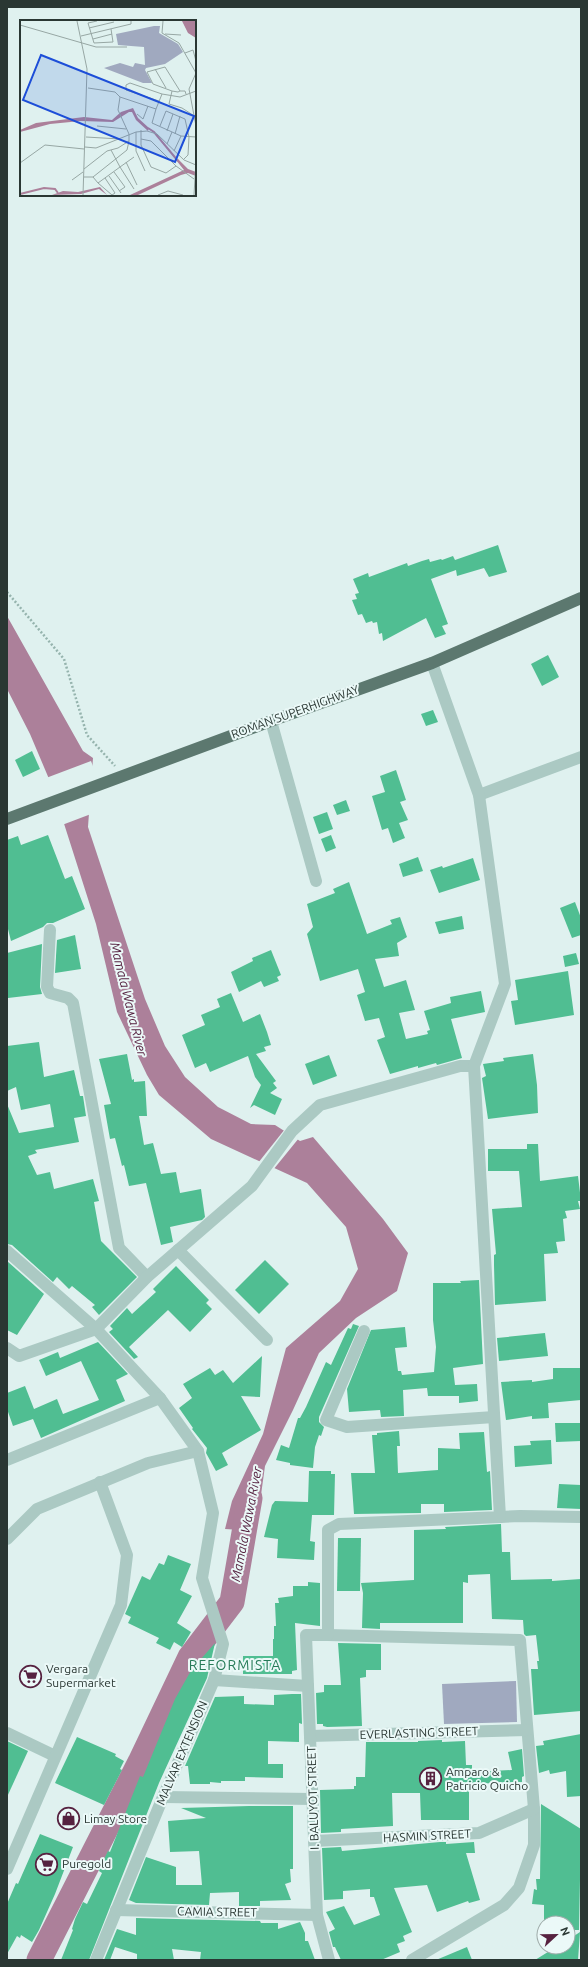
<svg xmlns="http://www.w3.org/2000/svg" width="588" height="1967" viewBox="0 0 588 1967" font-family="Ubuntu,sans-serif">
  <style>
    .green { fill: #a0a9bf }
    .water { fill: #ac809a }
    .pier { fill: #dff1ef }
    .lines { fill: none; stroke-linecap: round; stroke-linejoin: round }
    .river { stroke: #ac809a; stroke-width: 25 }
    .building { fill: #50be92 }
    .path { stroke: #96b4ae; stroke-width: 2.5; stroke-dasharray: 2 2; stroke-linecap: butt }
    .minor { stroke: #abc9c3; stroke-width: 12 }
    .major { stroke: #5c786f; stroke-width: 12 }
    .labels { text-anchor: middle; stroke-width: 4; stroke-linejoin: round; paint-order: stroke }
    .street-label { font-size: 12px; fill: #2a3733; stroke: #ebf9f8 }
    .poi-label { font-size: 12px; fill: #2a3733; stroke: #ebf9f8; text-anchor: start }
    .water-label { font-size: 13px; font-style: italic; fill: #562240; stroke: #ebf9f8 }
    .quarter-label { font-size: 14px; letter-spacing: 1px; fill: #277b59; stroke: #ebf9f8 }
    .inset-river { fill: none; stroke: #ac809a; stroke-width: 2 }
    .inset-road { fill: none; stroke: #97a7a4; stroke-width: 1 }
    .view { fill: #1d4ed8; fill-opacity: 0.15; stroke: #1d4ed8; stroke-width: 2 }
    .inset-edge { fill: none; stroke: #2a3733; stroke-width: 2 }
  </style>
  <rect width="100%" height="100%" fill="#dff1ef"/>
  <path class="green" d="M516,1681L517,1722L444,1724L442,1684Z"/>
  <path class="water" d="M7,616L83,751L93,758L88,827L145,999L165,1046L185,1077L218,1107L251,1124L275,1125L300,1141L313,1137L383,1219L408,1253L397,1291L356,1318L319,1353L293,1410L265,1466L256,1531L225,1529L232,1501L263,1434L286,1348L340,1301L358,1269L346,1227L307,1183L211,1139L159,1095L147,1075L117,1012L96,924L52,786L30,734L7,689Z"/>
  <g class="pier">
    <path d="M91,761L94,769L91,814L62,825L46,778Z"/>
    <path d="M285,1129L299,1138L273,1170L258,1163Z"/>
  </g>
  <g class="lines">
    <path class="river" d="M39,1960L140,1762L190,1657L232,1602L250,1498"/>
  </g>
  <g class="building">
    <path d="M498,545L507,572L489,577L484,568L457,576L456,570L431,579L448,624L442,626L446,634L435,638L426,618L383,641L382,633L379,634L377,622L373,623L372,621L366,623L362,614L358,615L352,600L357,599L355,594L359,593L353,579L368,573L369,577L407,563L408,566L422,561L429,559L430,562L441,559L442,560L453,556L455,560Z"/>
    <path d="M548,655L559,677L542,686L531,664Z"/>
    <path d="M433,710L438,722L426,726L421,714Z"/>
    <path d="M32,751L40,769L23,777L15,760Z"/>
    <path d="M396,770L406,800L400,802L408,820L399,823L405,838L393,843L388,828L382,830L372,796L385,792L380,776Z"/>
    <path d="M346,800L350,811L337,815L333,805Z"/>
    <path d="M327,812L333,829L319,834L313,817Z"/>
    <path d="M48,835L65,879L72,876L85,909L53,923H47L43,927L11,941L7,925V840L18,836L21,845Z"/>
    <path d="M331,835L336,848L326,852L321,839Z"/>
    <path d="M418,857L423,871L403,877L399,864Z"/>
    <path d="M473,858L480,880L439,893L430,870L442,866L443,868Z"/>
    <path d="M349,882L367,934L392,924L390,920L400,917L407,937L397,943L399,956L375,959L384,987L406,980L415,1010L399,1013L406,1039L428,1034L427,1031L430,1030L424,1011L451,1003L450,997L481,991L485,1012L451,1019L462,1058L437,1065L436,1063L418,1068V1066L390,1074L377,1040L385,1037L379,1018L365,1021L357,995L365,992L358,969L320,981L307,934L313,927L307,904L335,893L333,889Z"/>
    <path d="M575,902L581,918V935L572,938L560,908Z"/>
    <path d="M462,916L464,929L439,934L435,922Z"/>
    <path d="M75,935L81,969L55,973L57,940Z"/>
    <path d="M42,944L40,987L42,994L8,998L7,953Z"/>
    <path d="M271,950L281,975L277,977L279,981L264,987L261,981L239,992L231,972L253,961L252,958Z"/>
    <path d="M576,953L579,964L565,967L563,956Z"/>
    <path d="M568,971L574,1015L515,1025L511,1001L518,1000L515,980Z"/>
    <path d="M231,993L243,1022L260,1014L267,1032L271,1045L264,1047L266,1051L256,1054L276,1081L273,1083L277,1088L270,1093L282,1099L275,1115L254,1105L250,1108L261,1085L255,1077L248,1056L210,1072L206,1063L195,1068L182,1035L205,1025L201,1015L220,1007L217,999Z"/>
    <path d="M39,1042L44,1077L74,1070L80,1096H83L86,1116L74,1118L79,1142L35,1150L37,1153L28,1156L37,1175L50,1172L54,1189L93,1179L99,1201L94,1202L101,1241L137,1277L99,1315L92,1307L95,1305L72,1286L69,1289L57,1277L53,1282L12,1245L7,1244V1104L19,1133L54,1127L50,1104L21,1110L16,1087L7,1091V1046Z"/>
    <path d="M127,1054L132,1080L134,1079V1082L145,1081L147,1116H139L144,1145L153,1143L161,1174L176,1172L180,1193L201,1189L205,1217L202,1220L170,1227L173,1242L161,1245L146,1183L129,1186L124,1165L122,1166L115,1138L110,1139L104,1105L111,1104L99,1059Z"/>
    <path d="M533,1054L537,1085L538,1113L488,1119L482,1078L486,1076L483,1064L504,1061L503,1058Z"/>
    <path d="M329,1055L337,1076L313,1085L305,1064Z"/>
    <path d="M527,1144H538L540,1181L578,1176L581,1201H578L580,1209L565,1211L567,1218L563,1219L565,1241L556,1242L558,1253L544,1254L546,1301L495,1305L494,1265V1255L496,1254L492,1209L522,1207L519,1171H488V1149H527Z"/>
    <path d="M265,1260L289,1284L259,1314L235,1290Z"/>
    <path d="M7,1261L44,1294L17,1335L7,1330Z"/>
    <path d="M176,1266L209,1300L206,1303L212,1309L190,1332L168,1310L129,1347L138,1357L134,1359L109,1332L113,1329L110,1326L127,1308L132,1314L156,1292L153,1289Z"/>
    <path d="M479,1280L483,1364L453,1368L455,1385L477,1384L478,1401L459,1403V1396H428L427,1388L403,1390L404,1416L381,1417L380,1410L349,1412L347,1389L371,1330L405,1327L407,1347L395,1348L398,1371H401L402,1375L434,1372L436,1347L433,1320V1283H461L460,1281Z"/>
    <path d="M353,1324L359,1326L319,1417V1422L324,1427L321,1436L319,1435L315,1447L313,1468L290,1465V1463L276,1460L281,1445L289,1448L298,1418H300L306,1407L326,1362L331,1365L348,1328L351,1329Z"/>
    <path d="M545,1333L548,1356L499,1361L497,1338Z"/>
    <path d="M98,1342L128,1374L116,1380L125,1401L41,1438L33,1419L13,1426L7,1409V1393L25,1386L34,1409L57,1399L63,1414L99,1400L81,1361L46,1376L39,1360L58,1352L60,1358Z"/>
    <path d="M262,1356L260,1397L241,1396L261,1430L222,1453L228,1465L216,1471L206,1453L207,1448L192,1429L193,1428L179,1408L192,1398L183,1384L210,1368L215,1375L223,1370L233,1383Z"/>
    <path d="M553,1368H581V1400L548,1403L549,1418L532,1419V1416L506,1420L501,1382L532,1380V1382L553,1379Z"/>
    <path d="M555,1423H581V1441L556,1442Z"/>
    <path d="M399,1431L400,1446H397L398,1473L438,1470V1448L460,1449L459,1433L484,1432L487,1472L490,1471L492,1510L444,1512V1504H421V1513L354,1514L351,1473H375L372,1435H377V1433Z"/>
    <path d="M551,1440L552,1464L515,1467L514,1446L531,1445L530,1441Z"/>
    <path d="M309,1471H331V1474H335L334,1515H312L310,1541L315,1542L314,1560L277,1558L278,1539L264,1537L272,1505L275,1501L308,1502Z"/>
    <path d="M559,1484L581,1485V1509L557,1508Z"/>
    <path d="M501,1524L502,1552H510L511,1580L552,1579V1581L581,1579V1711L534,1715L531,1669H538L537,1661H539L536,1635L526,1636L524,1634L523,1620L492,1619L490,1574L468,1575V1583L463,1582V1623H380V1629L362,1628L363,1593L361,1583L414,1580V1530L446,1529L445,1527Z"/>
    <path d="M338,1538H361L360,1591H337Z"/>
    <path d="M168,1555L191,1564L180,1590L192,1596L177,1623L191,1632L182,1647L174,1642L170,1650L156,1643L159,1638L128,1623L131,1617L125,1614L142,1576L150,1580L159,1563L164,1565Z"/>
    <path d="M308,1582L320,1583V1626L295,1623L297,1670L292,1671V1674H243V1656H273V1639H274V1626H276L275,1603H279L278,1598L293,1596V1586H308Z"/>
    <path d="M215,1643L207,1678L159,1783L89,1960H61L73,1930L72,1929L75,1919L83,1902L87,1904L102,1873L99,1871L102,1863L108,1851L110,1852L140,1776L143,1777L175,1699L193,1667H194Z"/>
    <path d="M338,1643L381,1644V1670H366V1677L360,1678L362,1726L327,1727L323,1726V1724H317L316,1693L324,1692V1685H341Z"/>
    <path d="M292,1694H301L302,1724L299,1723V1742L268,1741V1764H283V1778L245,1777V1781H221V1783L210,1782V1784H190L188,1766H185L215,1697L244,1696V1704L274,1705V1695Z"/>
    <path d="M581,1734V1796L567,1797L566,1771L550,1774L549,1770L539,1773L536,1746L544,1745L543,1741Z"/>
    <path d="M77,1737L116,1754L115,1756L124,1761L120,1769L122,1770L104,1805L55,1783Z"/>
    <path d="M442,1740V1742L465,1741L466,1765H472V1772L512,1770L508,1752L522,1749L524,1776L522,1777V1782L469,1784V1820H421L420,1793H392L393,1826L341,1829V1832L321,1833L320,1790L354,1789V1786H356V1777H365L366,1742H418V1741Z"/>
    <path d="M7,1741L28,1751L7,1797Z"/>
    <path d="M541,1804L581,1829L579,1930H568V1923H544V1905L532,1904L534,1889L537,1890L536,1879H540Z"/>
    <path d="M249,1806H293V1869H290L291,1882L285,1884L291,1900L260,1901V1906H239V1892L210,1893L209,1905L136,1903L129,1900L146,1857L176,1867V1885H202L199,1851L170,1852L168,1821L206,1818L181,1808Z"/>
    <path d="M40,1834L73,1847L55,1894L39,1930L32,1942L21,1935L20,1938L17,1936L7,1954V1904L16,1883L18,1884Z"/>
    <path d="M440,1842H446V1844L474,1842L475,1853H466L480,1900L469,1903L468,1901L437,1912L427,1885L394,1888L412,1932L403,1936L405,1941L397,1944L400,1952L381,1960H341L335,1947H333L329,1932L335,1929L326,1912L344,1906L354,1925L380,1915L374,1897H370V1889L343,1891V1899L324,1900L322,1848L341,1847L342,1851Z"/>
    <path d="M136,1918L260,1921L261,1923H278V1929L300,1922L305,1933V1941H308L315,1960H200L201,1952L172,1949L174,1960H137V1954L115,1947L110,1960H104L117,1929L136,1935Z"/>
    <path d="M580,1932L578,1960H535L556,1947H568V1940Z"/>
    <path d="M467,1947L472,1960H436Z"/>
  </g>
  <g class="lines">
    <path class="path" d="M7,592L64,659L87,735L115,766"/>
    <g class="minor">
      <path d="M271,721L316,881"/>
      <path d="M479,795L581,757"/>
      <path d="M50,930L47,987L50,993L68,998L73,1003L119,1248L147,1277"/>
      <path d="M178,1250L267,1340"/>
      <path d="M7,1251L96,1329L160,1398L198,1451L213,1513L202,1578L223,1644L214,1680L163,1797L96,1960"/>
      <path d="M364,1331L326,1420L347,1427L494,1417"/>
      <path d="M7,1348L19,1356L96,1329L147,1277L252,1186L292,1131L320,1105L460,1066H474"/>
      <path d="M7,1460L160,1398"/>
      <path d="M500,1517L520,1516L581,1517"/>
      <path d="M7,1539L37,1509L148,1463L198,1451"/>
      <path d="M328,1635L520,1640L534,1809V1845L519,1888L504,1905L412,1960"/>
      <path d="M214,1680L308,1686"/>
      <path d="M7,1733L55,1756"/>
      <path d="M310,1736L527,1730"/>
      <path d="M163,1797L313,1799"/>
      <path d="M314,1841L479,1833L534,1809"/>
      <path d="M7,1869L121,1605L127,1555L100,1482"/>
      <path d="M116,1910L317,1915"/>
      <path d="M329,1960L317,1915L306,1635H328V1530L339,1524L500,1517L474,1066L505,984L479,795L432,663"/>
    </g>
    <path class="major" d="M7,819L271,721L432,663L581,598"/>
  </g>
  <defs>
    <symbol id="supermarket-ring" viewBox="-11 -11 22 22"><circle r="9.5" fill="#ebf9f8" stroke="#562240" stroke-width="1.5"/><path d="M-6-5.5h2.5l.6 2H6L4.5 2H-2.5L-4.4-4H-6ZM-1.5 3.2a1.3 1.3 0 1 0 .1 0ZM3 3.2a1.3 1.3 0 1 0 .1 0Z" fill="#562240"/></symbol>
    <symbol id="building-ring" viewBox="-11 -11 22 22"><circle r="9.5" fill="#ebf9f8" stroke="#562240" stroke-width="1.5"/><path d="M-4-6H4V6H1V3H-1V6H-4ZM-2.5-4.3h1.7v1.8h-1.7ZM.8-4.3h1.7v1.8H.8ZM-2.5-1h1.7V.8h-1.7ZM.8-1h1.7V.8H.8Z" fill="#562240"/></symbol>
    <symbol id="shop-ring" viewBox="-11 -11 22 22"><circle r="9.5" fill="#ebf9f8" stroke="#562240" stroke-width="1.5"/><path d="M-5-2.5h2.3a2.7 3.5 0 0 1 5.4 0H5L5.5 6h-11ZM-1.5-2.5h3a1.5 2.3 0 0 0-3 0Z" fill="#562240"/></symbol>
  </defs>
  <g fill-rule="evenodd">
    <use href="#supermarket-ring" x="18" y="1664" width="25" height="25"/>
    <use href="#building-ring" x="418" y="1766" width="25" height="25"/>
    <use href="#shop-ring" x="56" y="1806" width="25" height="25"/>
    <use href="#supermarket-ring" x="34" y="1852" width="25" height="25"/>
  </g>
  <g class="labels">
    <g class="street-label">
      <text transform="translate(295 712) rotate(-20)" y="4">ROMAN SUPERHIGHWAY</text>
      <text transform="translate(419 1733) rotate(-2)" y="4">EVERLASTING STREET</text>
      <text transform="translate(182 1753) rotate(-67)" y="4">MALVAR EXTENSION</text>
      <text transform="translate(313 1798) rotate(-92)" y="4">I. BALUYOT STREET</text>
      <text transform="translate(427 1836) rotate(-3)" y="4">HASMIN STREET</text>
      <text transform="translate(217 1912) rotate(1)" y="4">CAMIA STREET</text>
    </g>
    <g class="poi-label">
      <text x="46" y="1673">Vergara<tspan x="46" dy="14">Supermarket</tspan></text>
      <text x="446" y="1776">Amparo &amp;<tspan x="446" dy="14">Patricio Quicho</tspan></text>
      <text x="84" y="1823">Limay Store</text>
      <text x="62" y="1868">Puregold</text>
    </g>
    <g class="water-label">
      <text transform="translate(129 999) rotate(76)" y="5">Mamala Wawa River</text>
      <text transform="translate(246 1524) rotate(-79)" y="5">Mamala Wawa River</text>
    </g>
    <g class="quarter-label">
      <text x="235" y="1670">REFORMISTA</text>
    </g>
  </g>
  <g transform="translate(20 20)">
    <rect width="176" height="176" fill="#dff1ef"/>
    <path d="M134,6H140L139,13L158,24L163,32L145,44L126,48L125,50L132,63H123L84,48L100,43L113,47L115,43L125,45L124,27L98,25L96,14Z" fill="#a0a9bf"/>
    <path d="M162,1H176V18L168,13ZM113,88L118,98L129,108L128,111L116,100L112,92H109L93,102L61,101L30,104L0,112V110L16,103L64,97L92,100L101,92ZM158,139L168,149L176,152V156L168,153L161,155L118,175H110L164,150L156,140ZM80,167L87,175L79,169L61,174L32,175L43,171L58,172Z" fill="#ac809a"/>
    <path class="inset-river" d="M128,108L134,112L158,141M0,174L24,168L35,169L38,173"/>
    <path class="inset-road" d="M57,1L67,49L63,175M77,1L68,3L74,23L93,22L91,9M143,1L142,13L159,23L176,53L169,69L176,106M0,5L76,27H107M69,8L94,2M145,14L161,15M61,16L111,4V1M73,19L92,14M165,33L173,30L176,41M135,49L146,68M68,68L95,72L100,77L136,89L132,103L161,116L176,117M152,71L149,84L162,88L176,97M160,71L145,47L127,52L133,64L152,71L158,72L160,71H165L166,74M139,81L106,70V65L110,63L142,74M136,89L142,74L160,77L176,71M117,94L123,99L128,86M77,106L106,109M140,106L146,91L165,99L169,117L168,135L164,139M121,110V125L131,147L146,153L156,146M147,111L153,94M116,112V131L125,151M155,114L160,96M66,117L100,119M121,119L131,121L156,146L174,159M147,124L152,112M65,127L76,128L116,112L127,111L137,114L164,140L176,145M154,131L161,116M114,137L100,147L114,169M106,142L117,165M0,143L25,125L64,129M64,149L87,131L98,128L109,121V114L98,90L100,77M94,152L105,167L99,171M89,156L101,173M64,157H73L107,130L109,121M73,157L78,163L100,147L91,130M52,160L63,152M78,163L92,175L95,173L85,158M138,175L148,171L163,175M174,175L176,141"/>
    <path class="view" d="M21,35L174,96L155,142L3,80Z"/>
    <rect width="176" height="176" class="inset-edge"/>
  </g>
  <rect width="588" height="1967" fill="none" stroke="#2a3733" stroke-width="16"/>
  <g transform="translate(556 1935) rotate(68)"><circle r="19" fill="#ebf9f8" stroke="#9eaba9"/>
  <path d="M0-3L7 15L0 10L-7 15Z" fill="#562240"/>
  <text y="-6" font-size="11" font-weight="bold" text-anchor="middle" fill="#2a3733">N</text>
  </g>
</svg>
